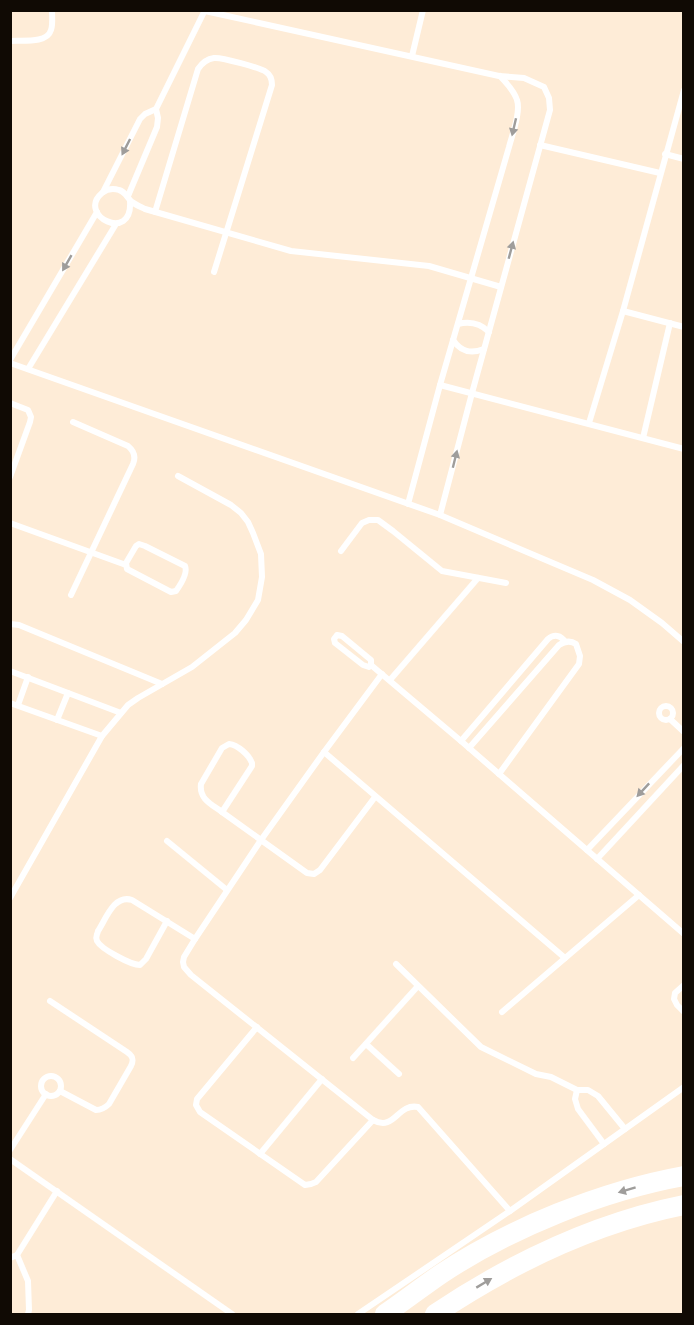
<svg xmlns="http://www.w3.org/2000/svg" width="694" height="1325" viewBox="0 0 694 1325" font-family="'Nunito Sans',sans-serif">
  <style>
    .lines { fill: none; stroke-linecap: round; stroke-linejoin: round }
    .lane { stroke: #fff; stroke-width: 6 }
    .primary { stroke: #fff; stroke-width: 20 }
    .oneway { fill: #9f9d9b }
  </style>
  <rect width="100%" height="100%" fill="#feecd7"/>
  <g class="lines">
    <g class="lane">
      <path d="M205,11L499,76L524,78L544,87L549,98L550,110L472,393L440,515"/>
      <path d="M10,41C22,40 47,44 51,30C53,25 52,17 52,10"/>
      <path d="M412,56L423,10"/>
      <path d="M540,145L660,173"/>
      <path d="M665,154L684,159"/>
      <path d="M103,192L140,119L145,114L156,109"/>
      <path d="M128,196L157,127L158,118L156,109L205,10"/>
      <path d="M130,201C133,244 76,215 102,193C107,189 113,188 119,190C126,192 127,198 132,202C136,205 141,207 145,209L291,251L429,266L501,287"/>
      <path d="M155,212L198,69C202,63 206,59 214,58C221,57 261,68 266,72C271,75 272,80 272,85L214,272"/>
      <path d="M623,311L684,327"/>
      <path d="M458,324C470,321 480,323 489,332"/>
      <path d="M453,340C461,352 471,354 484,349"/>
      <path d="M10,360L97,212"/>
      <path d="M10,363L440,515L593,580L630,600L662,623L684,642"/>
      <path d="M28,369L116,224"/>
      <path d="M440,385L684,449"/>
      <path d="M10,403L28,410L31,417L30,422L10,477"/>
      <path d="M589,423L623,311L684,90"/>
      <path d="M643,438L670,323"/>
      <path d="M408,504L440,385L509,147C512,135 521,112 517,100C514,90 506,83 500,76"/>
      <path d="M10,523L126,565"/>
      <path d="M139,544L145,546L185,566C188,573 181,584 176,591L171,592L127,569L126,563L136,546Z"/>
      <path d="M341,551L362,523L369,520H378L393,531L442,571L506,583"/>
      <path d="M71,595L133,464C136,457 134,451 128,446L73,422"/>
      <path d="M10,624L19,625L162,684"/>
      <path d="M337,635L342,636L371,660V665L369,667L363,665L335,643L334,639Z"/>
      <path d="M371,665L461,741L684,934"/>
      <path d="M10,671L121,713"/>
      <path d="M382,674L324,752L261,840L195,939L184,957L183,962L184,967L191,975L373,1120C395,1132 397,1103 418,1107L510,1211"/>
      <path d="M390,680L478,578"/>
      <path d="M10,703L102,736"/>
      <path d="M18,705L28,677"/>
      <circle cx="666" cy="713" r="7"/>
      <path d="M670,719L684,732"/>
      <path d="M57,720L68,693"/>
      <path d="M461,741L548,639C554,634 561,635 565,642"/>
      <path d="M229,744C238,745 249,755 252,763V766L222,812C211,804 199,799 201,784L222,748Z"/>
      <path d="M469,748L559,645C565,641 570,640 576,644L580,656L579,664L499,774"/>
      <path d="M324,752L565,958"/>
      <path d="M222,812L307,873L314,874L320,870L375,797"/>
      <path d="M167,841L227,890"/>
      <path d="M587,850L684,748"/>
      <path d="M597,859L684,765"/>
      <path d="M10,898L102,736L128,705L138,698L192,667L235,633L246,620L258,600L262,577L261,554L253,533L248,522L241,513L231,505L178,476"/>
      <path d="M167,921L146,959L140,965C131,965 101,949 97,941C95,936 97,936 98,931C106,919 114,894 132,900L195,939"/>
      <path d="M396,964L481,1047L536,1074L551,1077L577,1090H588L598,1096L625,1129"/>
      <path d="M684,985L675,993L674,999L677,1005L684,1012"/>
      <path d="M50,1001L127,1052C133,1056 134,1060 131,1066L109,1104C105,1108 102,1110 96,1110L60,1091"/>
      <path d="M502,1012L639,895"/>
      <path d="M257,1027L197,1099L196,1105L200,1112L305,1185L311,1184L316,1182L373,1120"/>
      <path d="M366,1044L399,1074"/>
      <path d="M353,1058L418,986"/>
      <circle cx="51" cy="1086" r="10"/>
      <path d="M577,1090L575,1099L578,1109L604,1144"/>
      <path d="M10,1150L46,1094"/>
      <path d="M260,1154L322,1079"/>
      <path d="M10,1159L232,1314"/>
      <path d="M17,1255L28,1281L29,1310L28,1314"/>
      <path d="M10,1258L17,1255L57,1191"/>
      <path d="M358,1314L510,1211L684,1087"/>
    </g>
    <g class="primary">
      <path d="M385,1314C404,1301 422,1287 441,1274C510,1228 602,1191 684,1176"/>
      <path d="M435,1314C510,1264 594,1223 684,1205"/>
    </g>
  </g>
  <defs><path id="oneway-solid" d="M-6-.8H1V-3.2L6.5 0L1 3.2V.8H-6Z" transform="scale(1.5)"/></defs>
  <g class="oneway">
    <use href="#oneway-solid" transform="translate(514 127) rotate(103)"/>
    <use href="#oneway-solid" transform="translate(126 147) rotate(117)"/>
    <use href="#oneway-solid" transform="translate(511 250) rotate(-75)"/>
    <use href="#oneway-solid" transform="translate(67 263) rotate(120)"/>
    <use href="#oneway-solid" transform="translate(455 459) rotate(-76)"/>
    <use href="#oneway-solid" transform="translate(643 790) rotate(133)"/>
    <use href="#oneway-solid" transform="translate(627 1190) rotate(163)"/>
    <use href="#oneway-solid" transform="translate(484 1283) rotate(-31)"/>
  </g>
  <rect width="694" height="1325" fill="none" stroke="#100a04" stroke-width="24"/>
</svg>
